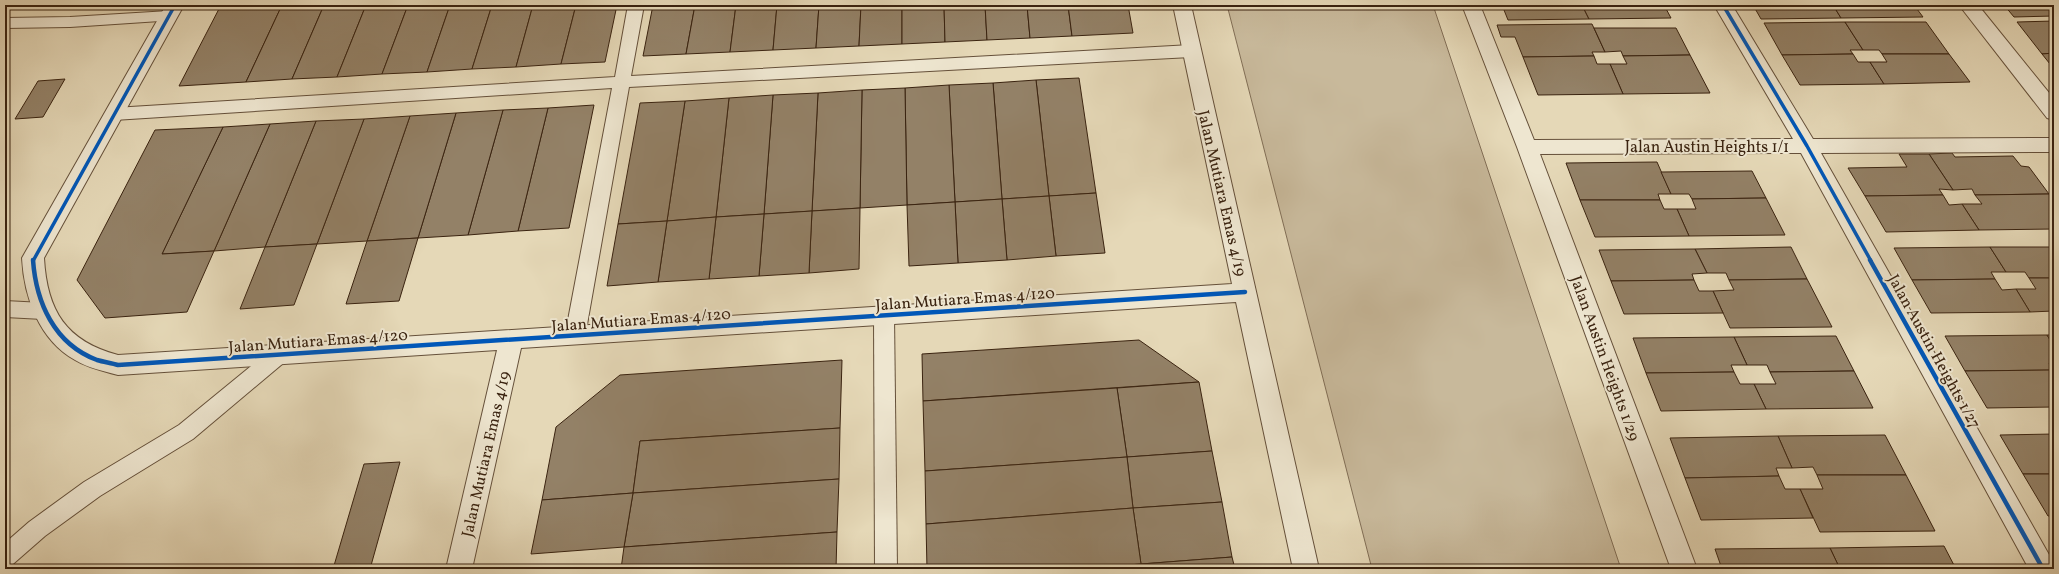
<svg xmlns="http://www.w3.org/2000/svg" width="2059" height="574" viewBox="0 0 2059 574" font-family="Vollkorn,serif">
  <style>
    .green { fill: #c8b99b; stroke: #816e56 }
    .building { fill: #938167; stroke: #3a2310 }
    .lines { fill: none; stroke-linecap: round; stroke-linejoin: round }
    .lane-casing { stroke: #65503a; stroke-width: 2 }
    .street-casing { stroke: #65503a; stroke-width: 2 }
    .lane { fill: #eee6d0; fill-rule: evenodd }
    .street { fill: #eee6d0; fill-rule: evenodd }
    .cycleway-far1-casing { stroke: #eee6d0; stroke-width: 5.5 }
    .cycleway-casing { stroke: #eee6d0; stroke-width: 7 }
    .cycleway-far1 { stroke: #0057b8; stroke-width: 3.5 }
    .cycleway { stroke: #0057b8; stroke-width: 4.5 }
    .labels { text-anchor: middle; stroke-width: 4; stroke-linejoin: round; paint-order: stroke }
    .street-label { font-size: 16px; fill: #3a2310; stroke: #eee6d0 }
  </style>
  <rect width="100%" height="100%" fill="#e5d8b7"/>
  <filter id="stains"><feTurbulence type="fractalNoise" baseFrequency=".005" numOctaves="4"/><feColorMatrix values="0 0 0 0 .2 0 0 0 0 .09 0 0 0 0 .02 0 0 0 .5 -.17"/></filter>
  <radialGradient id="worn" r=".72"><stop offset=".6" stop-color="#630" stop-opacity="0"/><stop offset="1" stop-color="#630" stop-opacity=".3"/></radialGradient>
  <path class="green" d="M1227,5H1433L1621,569H1372Z"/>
  <g class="building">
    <path d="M221,5H282L246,82L179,86Z"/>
    <path d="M282,5H324L292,79L246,82Z"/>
    <path d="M324,5H366L337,77L292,79Z"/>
    <path d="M366,5H408L382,74L337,77Z"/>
    <path d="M408,5H450L427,72L382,74Z"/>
    <path d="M450,5H492L472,69L427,72Z"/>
    <path d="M492,5H533L516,67L472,69Z"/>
    <path d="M533,5H576L561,64L516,67Z"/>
    <path d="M576,5H617L605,62L561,64Z"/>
    <path d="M653,5H695L686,54L643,56Z"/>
    <path d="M695,5H736L730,52L686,54Z"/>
    <path d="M736,5H777L773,50L730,52Z"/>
    <path d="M777,5H819L816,48L773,50Z"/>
    <path d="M819,5H861L859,46L816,48Z"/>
    <path d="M861,5H902V44L859,46Z"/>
    <path d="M902,5H944L945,42L902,44Z"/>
    <path d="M944,5H985L987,40L945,42Z"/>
    <path d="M985,5H1027L1030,38L987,40Z"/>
    <path d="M1027,5H1068L1072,36L1030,38Z"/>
    <path d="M1068,5H1128L1133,33L1072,36Z"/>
    <path d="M1502,5H1582L1589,19L1508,20Z"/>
    <path d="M1582,5H1664L1671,18L1589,19Z"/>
    <path d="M1753,5H1833L1841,18L1761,19Z"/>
    <path d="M1833,5H1914L1923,17L1841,18Z"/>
    <path d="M2004,5H2054V16L2014,17Z"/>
    <path d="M2054,21V53L2042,54L2017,22Z"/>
    <path d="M1845,22L1863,50H1850L1853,54L1782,55L1764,23Z"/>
    <path d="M1845,22H1926L1949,54H1882L1879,50H1863Z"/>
    <path d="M1592,24L1605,52H1592L1594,56L1523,57L1515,37H1501L1497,25Z"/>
    <path d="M1594,28H1676L1690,55L1623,56L1621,51L1605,52Z"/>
    <path d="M2054,53V69L2042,54Z"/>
    <path d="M1853,54L1858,62H1870L1884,84L1800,85L1782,55Z"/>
    <path d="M1882,54H1949L1970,82L1884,84L1870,62H1887Z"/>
    <path d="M1690,55L1710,93L1623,94L1610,64H1627L1623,56Z"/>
    <path d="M1594,56L1597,64H1610L1623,94L1538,95L1523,57Z"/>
    <path d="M1079,78L1096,193L1049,196L1036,80Z"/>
    <path d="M65,79L43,117L15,119L38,81Z"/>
    <path d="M1036,80L1049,196L1002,199L993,83Z"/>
    <path d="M993,83L1002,199L955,202L949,85Z"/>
    <path d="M949,85L955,202L907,205L905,88Z"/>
    <path d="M905,88L907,205L860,208L862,90Z"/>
    <path d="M862,90L860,208L812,211L818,93Z"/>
    <path d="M818,93L812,211L764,214L773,95Z"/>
    <path d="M773,95L764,214L716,217L729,98Z"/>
    <path d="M729,98L716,217L667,221L685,101Z"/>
    <path d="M685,101L667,221L618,224L640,103Z"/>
    <path d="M594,105L569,228L518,231L548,108Z"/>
    <path d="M548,108L518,231L468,235L503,110Z"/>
    <path d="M503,110L468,235L418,238L456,113Z"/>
    <path d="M456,113L418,238L367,241L410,116Z"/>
    <path d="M410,116L367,241L317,244L364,119Z"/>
    <path d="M364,119L317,244L265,247L316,121Z"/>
    <path d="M316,121L265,247L214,251L270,124Z"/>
    <path d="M270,124L214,251L162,254L223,127Z"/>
    <path d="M223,127L162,254L214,251L187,312L105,318L77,280L155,130Z"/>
    <path d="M1952,153L1955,157L2013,156L2021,166L2029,167L2049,194L1975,195L1972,189L1953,190L1929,154Z"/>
    <path d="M1899,154H1929L1953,190L1939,189L1943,195L1865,196L1848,168L1907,167Z"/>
    <path d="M1657,162L1671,194H1658L1660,200H1580L1566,163Z"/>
    <path d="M1752,171L1766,198L1692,199L1689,194H1671L1661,172Z"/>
    <path d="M1096,193L1105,253L1056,256L1049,196Z"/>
    <path d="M2049,194L2054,201V229L1979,230L1962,204H1982L1975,195Z"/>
    <path d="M1943,195L1949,205L1962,204L1979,230L1886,232L1865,196Z"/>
    <path d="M1049,196L1056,256L1007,260L1002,199Z"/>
    <path d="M1766,198L1785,235L1689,236L1677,209H1696L1692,199Z"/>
    <path d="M1002,199L1007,260L958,263L955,202Z"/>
    <path d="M1580,200H1660L1664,209H1677L1689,236L1595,237Z"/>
    <path d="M955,202L958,263L909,266L907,205Z"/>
    <path d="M860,208L859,269L809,273L812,211Z"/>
    <path d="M812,211L809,273L759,276L764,214Z"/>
    <path d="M764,214L759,276L709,279L716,217Z"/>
    <path d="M716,217L709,279L658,282L667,221Z"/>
    <path d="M667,221L658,282L607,286L618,224Z"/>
    <path d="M418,238L399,301L346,304L367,241Z"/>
    <path d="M317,244L294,305L240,309L265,247Z"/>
    <path d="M1791,247L1807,279L1729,280L1726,273H1707L1695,249Z"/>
    <path d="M1990,247L2006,272H1991L1995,279L1912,280L1894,248Z"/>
    <path d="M1990,247H2054V278H2029L2025,272H2006Z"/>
    <path d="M1695,249L1707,273L1692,274L1694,280L1611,281L1599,250Z"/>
    <path d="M2029,278H2054V311L2030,312L2016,289H2036Z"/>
    <path d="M1807,279L1832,327L1730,328L1713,291L1734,290L1729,280Z"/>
    <path d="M1995,279L2002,290L2016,289L2030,312L1931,313L1912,280Z"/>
    <path d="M1694,280L1699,291H1713L1723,313L1624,314L1611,281Z"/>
    <path d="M2047,335L2054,346V363H2049L2053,370L1965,371L1945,336Z"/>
    <path d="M2047,335H2054V346Z"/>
    <path d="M1836,336L1854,371L1770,372L1767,365H1747L1734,337Z"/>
    <path d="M1734,337L1747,365H1731L1734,372L1646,373L1633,338Z"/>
    <path d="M1139,340L1199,382L923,401L922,354Z"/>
    <path d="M842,360L840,428L640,441L633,493L542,500L556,427L620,375Z"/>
    <path d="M2053,370L2054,407L1987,408L1965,371Z"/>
    <path d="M1854,371L1873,408L1766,409L1754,384H1776L1770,372Z"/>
    <path d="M1734,372L1740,384H1754L1766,409L1661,411L1646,373Z"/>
    <path d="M1199,382L1212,451L1127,457L1117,388Z"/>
    <path d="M1117,388L1127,457L925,471L923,401Z"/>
    <path d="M840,428L839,479L633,493L640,441Z"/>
    <path d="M2054,434V474H2023L2000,435Z"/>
    <path d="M1885,435L1906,475H1817L1813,467L1792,468L1778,436Z"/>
    <path d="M1778,436L1792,468H1776L1779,476L1685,478L1670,438Z"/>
    <path d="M1212,451L1222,502L1133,508L1127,457Z"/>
    <path d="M1127,457L1133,508L926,524L925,471Z"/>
    <path d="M400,462L370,569H333L364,464Z"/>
    <path d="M2023,474H2054V516H2048Z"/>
    <path d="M1817,475H1906L1935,531L1820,532L1800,489H1823Z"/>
    <path d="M1779,476L1785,489H1800L1813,518L1701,520L1685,478Z"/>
    <path d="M839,479L837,532L624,547L633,493Z"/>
    <path d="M633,493L624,547L531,554L542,500Z"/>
    <path d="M1222,502L1232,557L1141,564L1133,508Z"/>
    <path d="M1133,508L1141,564L1073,569H927L926,524Z"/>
    <path d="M837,532L836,569H621L624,547Z"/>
    <path d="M1944,546L1956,569H1840L1830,548Z"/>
    <path d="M1830,548L1840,569H1722L1715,549Z"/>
    <path d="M1232,557L1235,569H1142L1141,564Z"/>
    <path d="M1141,564L1142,569H1073Z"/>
  </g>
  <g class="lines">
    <defs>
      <g id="lane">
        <path d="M628,5H644L631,76L1191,45L1197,47L1199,51L1197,55L1191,57L629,87L585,336L582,342L575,344L568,342L565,336L612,88L114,120L108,118L106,114L108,110L114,108L615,77Z"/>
        <path d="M169,11L175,12L177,16L175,20L70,27L5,28V18L70,17Z"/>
        <path d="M5,301L43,303L50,305L53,311L50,317L43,319L5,317Z"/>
        <path d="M884,307L891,309L894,315L897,569H875L874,315L877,309Z"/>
        <path d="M280,346L287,348L290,354L287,360L193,439L100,496L45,536L13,564L5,568V543L29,522L84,482L179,425L273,348Z"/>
      </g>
      <g id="street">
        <path d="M166,5H184L44,258C47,311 66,341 118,355L1232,284L1173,5H1191L1319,569H1293L1236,302L521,348L472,569H446L497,350L118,375C103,371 88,368 75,360C39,340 24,297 22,258Z"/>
        <path d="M1462,5H1480L1534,140L1793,139L1714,5H1732L1813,139L2054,138V152L1821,153L2052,560L2054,569H2029L1801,153L1540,154L1697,569H1671L1517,147Z"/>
        <path d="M1959,5H1978L2054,99V120L2047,118Z"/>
      </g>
    </defs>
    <use href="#lane" class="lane-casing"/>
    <use href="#street" class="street-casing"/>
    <use href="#lane" class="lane"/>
    <use href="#street" class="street"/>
    <defs>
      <g id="cycleway-far1">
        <path d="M1723,5L1807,146L1871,261"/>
        <path d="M33,261L175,5"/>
      </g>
      <g id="cycleway">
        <path d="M33,260C36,302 54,344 97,360C104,362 111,363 118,365L1245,292"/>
        <path d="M1870,260L2043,569"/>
      </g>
    </defs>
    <use href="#cycleway-far1" class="cycleway-far1-casing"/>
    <use href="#cycleway" class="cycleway-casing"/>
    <use href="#cycleway-far1" class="cycleway-far1"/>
    <use href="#cycleway" class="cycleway"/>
  </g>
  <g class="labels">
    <g class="street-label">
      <text x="1707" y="152">Jalan Austin Heights 1/1</text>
      <text transform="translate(1223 193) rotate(77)" y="6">Jalan Mutiara Emas 4/19</text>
      <text transform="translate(965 298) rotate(-4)" y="6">Jalan Mutiara Emas 4/120</text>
      <text transform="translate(641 319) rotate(-4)" y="6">Jalan Mutiara Emas 4/120</text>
      <text transform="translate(318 340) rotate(-4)" y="6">Jalan Mutiara Emas 4/120</text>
      <text transform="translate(1935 351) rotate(61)" y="6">Jalan Austin Heights 1/27</text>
      <text transform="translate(1606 358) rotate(70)" y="6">Jalan Austin Heights 1/29</text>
      <text transform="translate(485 454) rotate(-77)" y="6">Jalan Mutiara Emas 4/19</text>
    </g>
  </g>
  <rect width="2059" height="574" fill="none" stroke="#e5d8b7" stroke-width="20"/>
  <rect x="6" y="6" width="2047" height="562" fill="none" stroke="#3a2310" stroke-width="2"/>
  <rect x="10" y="10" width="2039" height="554" fill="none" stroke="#3a2310"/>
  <rect width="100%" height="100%" filter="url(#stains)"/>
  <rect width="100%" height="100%" fill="url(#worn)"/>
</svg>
